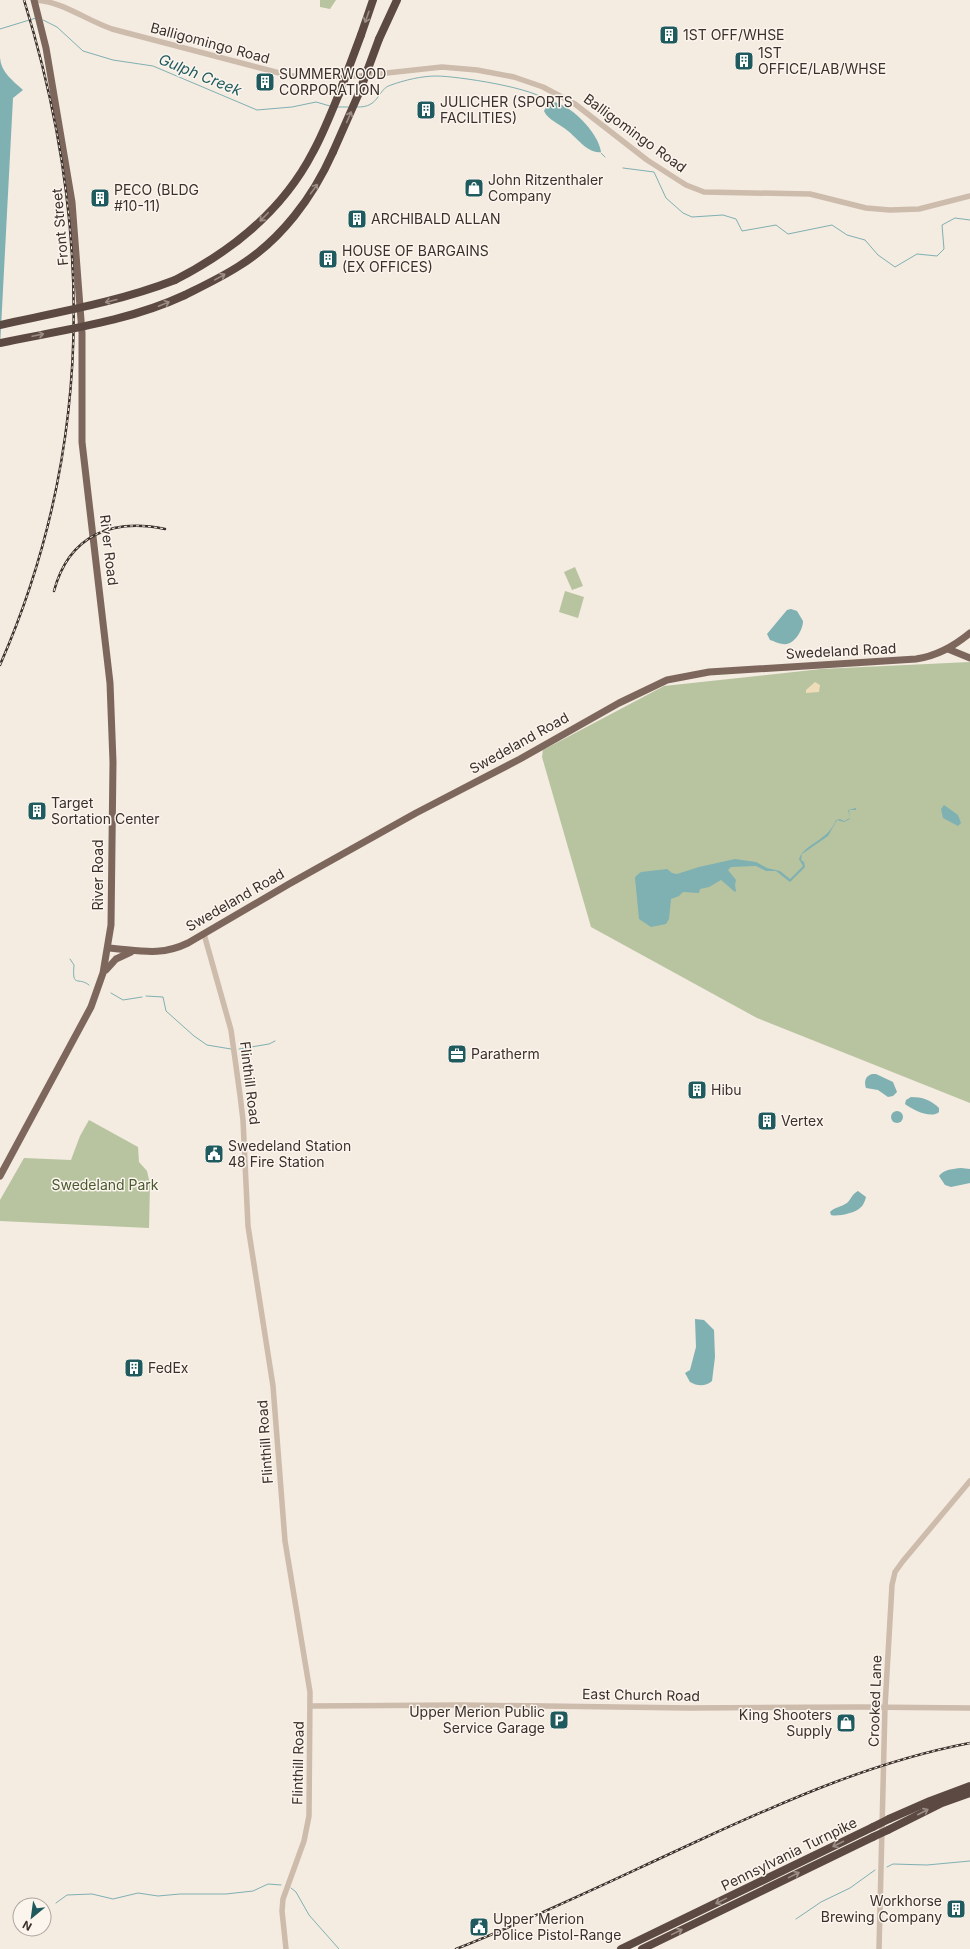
<svg xmlns="http://www.w3.org/2000/svg" width="970" height="1949" viewBox="0 0 970 1949" font-family="Inter,sans-serif">
  <style>
    .green { fill: #b8c4a0 }
    .sand { fill: #efdcb8 }
    .water { fill: #7fb0b2 }
    .lines { fill: none; stroke-linecap: round; stroke-linejoin: round }
    .stream { stroke: #7fb0b2; stroke-width: 1 }
    .minor { stroke: #cdbbac; stroke-width: 5.5 }
    .major { stroke: #7d675c; stroke-width: 7 }
    .highway { stroke: #5c4a42; stroke-width: 8 }
    .rail-casing { stroke: #3b302b; stroke-width: 2.5 }
    .rail { stroke: #fbf5ee; stroke-width: 1; stroke-dasharray: 3; stroke-linecap: butt }
    .highway-bridge { stroke: #5c4a42; stroke-width: 8 }
    .oneway { stroke: #9c8e87 }
    .labels { text-anchor: middle; stroke-width: 3; stroke-linejoin: round; paint-order: stroke }
    .poi-label { font-size: 14px; fill: #3b302b; stroke: #fbf5ee; text-anchor: start }
    .street-label { font-size: 14px; fill: #3b302b; stroke: #fbf5ee }
    .park-label { font-size: 14px; fill: #4a5a2e; stroke: #fbf5ee }
    .water-label { font-size: 15px; font-style: italic; fill: #1f5a5e; stroke: #fbf5ee }
  </style>
  <rect width="100%" height="100%" fill="#f4ebe1"/>
  <g class="green">
    <path d="M320,0H336L330,9L320,7Z"/>
    <path d="M575,567L583,586L572,590L564,572Z"/>
    <path d="M565,591L584,597L578,618L559,612Z"/>
    <path d="M970,662V1103L757,1018L591,927L542,757L543,750L664,686L821,669Z"/>
    <path d="M89,1120L138,1147L139,1162L147,1171L150,1184L149,1228L0,1221V1200L24,1158L71,1160L80,1136Z"/>
  </g>
  <path class="sand" d="M815,682L820,685L819,692L806,693V690Z"/>
  <g class="water">
    <path d="M0,58C1,72 13,81 23,90L13,98L0,347Z"/>
    <path d="M549,101C569,102 599,133 601,152C588,154 577,138 568,131C560,124 548,120 544,111Z"/>
    <path d="M791,609L797,611L803,621C803,630 794,646 783,644C779,644 774,641 770,640L767,634L787,610Z"/>
    <path d="M944,805L958,815L961,823L958,826L943,818L941,809Z"/>
    <path d="M856,808V810H849L850,819L844,822L837,820L828,836L802,854L801,860L804,862L805,867L790,882L776,871H766L756,866L731,867L728,870L736,880L735,885L736,891L735,892L721,880L709,887L700,889L699,893L683,892L679,896L671,899L669,919L666,924L651,927L639,919L635,878L636,876L641,872L667,869L672,873L677,874L699,867L735,859L756,862L767,868L780,871L790,879L803,866L799,859C805,843 828,841 836,820L840,819L844,821L850,818L848,810Z"/>
    <path d="M872,1074H876L893,1082L897,1092L893,1096L888,1097L878,1090L866,1088C864,1082 865,1076 872,1074Z"/>
    <path d="M911,1097C922,1097 931,1100 939,1108V1112C931,1119 913,1110 905,1104L906,1100Z"/>
    <circle cx="897" cy="1117" r="6"/>
    <path d="M961,1168L970,1169V1183L951,1187L945,1185L939,1176C944,1169 953,1169 961,1168Z"/>
    <path d="M858,1191L866,1197C865,1201 863,1206 860,1208C855,1213 837,1217 831,1215L830,1212C835,1207 841,1207 847,1203C852,1198 852,1194 858,1191Z"/>
    <path d="M695,1319L704,1320L714,1330L715,1357L712,1381C705,1387 697,1386 690,1382L685,1373L690,1370L696,1347Z"/>
  </g>
  <g class="lines">
    <g class="stream">
      <path d="M43,20L57,27L83,51L113,60L153,66L257,110L292,107L316,102L330,106"/>
      <path d="M0,29L36,18"/>
      <path d="M337,107H348"/>
      <path d="M357,107C380,108 377,89 391,85C405,80 422,76 436,76C456,76 538,88 549,102"/>
      <path d="M601,153L605,157"/>
      <path d="M623,168L654,172L666,198L683,213L692,217L723,215L736,219L742,231L776,225L788,234L832,225L847,235L865,240L878,255L895,267L917,254L937,256L944,249L942,225L955,218L970,220"/>
      <path d="M70,959L74,965C72,989 78,976 89,985"/>
      <path d="M111,993L123,1000L142,997"/>
      <path d="M146,996L163,997L166,1011L194,1036L207,1045L231,1049"/>
      <path d="M239,1049L269,1044L275,1041"/>
      <path d="M887,1867L893,1864L927,1865L970,1861"/>
      <path d="M291,1888L296,1892L309,1915L339,1949"/>
      <path d="M56,1903L67,1895L92,1894L113,1899L138,1893L158,1896L180,1894H226L253,1891L268,1884L281,1885"/>
      <path d="M796,1919L821,1902L850,1888L875,1870"/>
    </g>
    <g class="minor">
      <path d="M36,0C63,2 86,20 112,29L291,76H359L442,67L477,70L514,77L543,87L575,104L647,160L686,185L704,192L810,194L866,208L890,210L919,209L970,196"/>
      <path d="M204,934L231,1030L240,1095L243,1120L248,1226L273,1386L285,1541L310,1692L309,1816L304,1841L283,1899L282,1911L286,1949"/>
      <path d="M311,1706L461,1705L690,1708L860,1707L970,1708"/>
      <path d="M879,1949L885,1707L892,1585L895,1572L903,1561L970,1481"/>
    </g>
    <g class="major">
      <path d="M948,649L970,658"/>
      <path d="M108,948C139,950 159,957 188,943L289,884L416,813L520,759L619,703L667,680L709,672L916,659C937,656 953,647 970,633"/>
      <path d="M106,970L116,959L131,952"/>
      <path d="M0,1176L91,1007L103,973L111,925L113,762L110,683L82,442V333L72,202L46,48L34,0"/>
    </g>
    <g class="highway">
      <path d="M361,35L373,0"/>
      <path d="M379,39L397,0"/>
      <path d="M175,280C232,251 283,210 313,152C323,134 331,113 339,94"/>
      <path d="M185,295C203,286 222,277 239,266C281,240 313,197 333,152"/>
      <path d="M889,1819L930,1801L970,1786"/>
      <path d="M888,1830L942,1803L970,1793"/>
      <path d="M621,1949L873,1827"/>
      <path d="M642,1949L873,1837"/>
    </g>
    <defs>
      <g id="rail">
        <path d="M54,591C69,535 112,518 165,529"/>
        <path d="M0,665C95,448 93,224 24,0"/>
        <path d="M456,1949C540,1916 621,1876 702,1839C789,1799 876,1761 970,1743"/>
      </g>
    </defs>
    <use href="#rail" class="rail-casing"/>
    <use href="#rail" class="rail"/>
    <g class="highway-bridge">
      <path d="M339,94L361,35"/>
      <path d="M333,152L359,93L379,39"/>
      <path d="M0,325C59,312 118,302 175,280"/>
      <path d="M0,343C62,330 127,322 185,295"/>
      <path d="M873,1827L889,1819"/>
      <path d="M873,1837L888,1830"/>
    </g>
  </g>
  <defs><path id="oneway-shaft" d="M-6 0H5M1.5-3L5.5 0L1.5 3" fill="none" stroke-width="1.6" stroke-linecap="round" stroke-linejoin="round"/></defs>
  <g class="oneway">
    <use href="#oneway-shaft" transform="translate(367 17) rotate(109)"/>
    <use href="#oneway-shaft" transform="translate(349 117) rotate(-67)"/>
    <use href="#oneway-shaft" transform="translate(314 189) rotate(-54)"/>
    <use href="#oneway-shaft" transform="translate(264 217) rotate(134)"/>
    <use href="#oneway-shaft" transform="translate(220 277) rotate(-29)"/>
    <use href="#oneway-shaft" transform="translate(111 301) rotate(166)"/>
    <use href="#oneway-shaft" transform="translate(164 304) rotate(-22)"/>
    <use href="#oneway-shaft" transform="translate(38 335) rotate(-12)"/>
    <use href="#oneway-shaft" transform="translate(923 1812) rotate(-27)"/>
    <use href="#oneway-shaft" transform="translate(838 1844) rotate(154)"/>
    <use href="#oneway-shaft" transform="translate(794 1875) rotate(-26)"/>
    <use href="#oneway-shaft" transform="translate(721 1901) rotate(154)"/>
    <use href="#oneway-shaft" transform="translate(677 1932) rotate(-26)"/>
  </g>
  <defs>
    <symbol id="building-square" viewBox="-11 -11 22 22"><rect x="-9" y="-9" width="18" height="18" rx="4" fill="#1f5a5e" stroke="#fbf5ee"/><path d="M-4-6H4V6H1V3H-1V6H-4ZM-2.5-4.3h1.7v1.8h-1.7ZM.8-4.3h1.7v1.8H.8ZM-2.5-1h1.7V.8h-1.7ZM.8-1h1.7V.8H.8Z" fill="#fff"/></symbol>
    <symbol id="shop-square" viewBox="-11 -11 22 22"><rect x="-9" y="-9" width="18" height="18" rx="4" fill="#1f5a5e" stroke="#fbf5ee"/><path d="M-5-2.5h2.3a2.7 3.5 0 0 1 5.4 0H5L5.5 6h-11ZM-1.5-2.5h3a1.5 2.3 0 0 0-3 0Z" fill="#fff"/></symbol>
    <symbol id="office-square" viewBox="-11 -11 22 22"><rect x="-9" y="-9" width="18" height="18" rx="4" fill="#1f5a5e" stroke="#fbf5ee"/><path d="M-6-3h4V-5.5h4V-3h4V5H-6ZM-1-4.5V-3h2v-1.5ZM-6 0V1H6V0Z" fill="#fff"/></symbol>
    <symbol id="civic-square" viewBox="-11 -11 22 22"><rect x="-9" y="-9" width="18" height="18" rx="4" fill="#1f5a5e" stroke="#fbf5ee"/><path d="M-.6-6.5H3V-4.5H.6V-3L4-1V1h2V6H-6V1h2V-1L-.6-3ZM-1.2 2.5V6h2.4V2.5Z" fill="#fff"/></symbol>
    <symbol id="parking-square" viewBox="-11 -11 22 22"><rect x="-9" y="-9" width="18" height="18" rx="4" fill="#1f5a5e" stroke="#fbf5ee"/><path d="M-3.5-5.5H1a3.5 3.5 0 0 1 0 7H-1V5.5H-3.5ZM-1-3.4V-.6H.8a1.4 1.4 0 0 0 0-2.8Z" fill="#fff"/></symbol>
  </defs>
  <g fill-rule="evenodd">
    <use href="#building-square" x="658" y="24" width="22" height="22"/>
    <use href="#building-square" x="733" y="50" width="22" height="22"/>
    <use href="#building-square" x="254" y="71" width="22" height="22"/>
    <use href="#building-square" x="415" y="99" width="22" height="22"/>
    <use href="#shop-square" x="463" y="177" width="22" height="22"/>
    <use href="#building-square" x="89" y="187" width="22" height="22"/>
    <use href="#building-square" x="346" y="208" width="22" height="22"/>
    <use href="#building-square" x="317" y="248" width="22" height="22"/>
    <use href="#building-square" x="26" y="800" width="22" height="22"/>
    <use href="#office-square" x="446" y="1043" width="22" height="22"/>
    <use href="#building-square" x="686" y="1079" width="22" height="22"/>
    <use href="#building-square" x="756" y="1110" width="22" height="22"/>
    <use href="#civic-square" x="203" y="1143" width="22" height="22"/>
    <use href="#building-square" x="123" y="1357" width="22" height="22"/>
    <use href="#parking-square" x="548" y="1709" width="22" height="22"/>
    <use href="#shop-square" x="835" y="1712" width="22" height="22"/>
    <use href="#building-square" x="945" y="1898" width="22" height="22"/>
    <use href="#civic-square" x="468" y="1916" width="22" height="22"/>
  </g>
  <g class="labels">
    <g class="poi-label">
      <text x="683" y="40">1ST OFF/WHSE</text>
      <text x="758" y="58">1ST<tspan x="758" dy="16">OFFICE/LAB/WHSE</tspan></text>
      <text x="279" y="79">SUMMERWOOD<tspan x="279" dy="16">CORPORATION</tspan></text>
      <text x="440" y="107">JULICHER (SPORTS<tspan x="440" dy="16">FACILITIES)</tspan></text>
      <text x="488" y="185">John Ritzenthaler<tspan x="488" dy="16">Company</tspan></text>
      <text x="114" y="195">PECO (BLDG<tspan x="114" dy="16">#10-11)</tspan></text>
      <text x="371" y="224">ARCHIBALD ALLAN</text>
      <text x="342" y="256">HOUSE OF BARGAINS<tspan x="342" dy="16">(EX OFFICES)</tspan></text>
      <text x="51" y="808">Target<tspan x="51" dy="16">Sortation Center</tspan></text>
      <text x="471" y="1059">Paratherm</text>
      <text x="711" y="1095">Hibu</text>
      <text x="781" y="1126">Vertex</text>
      <text x="228" y="1151">Swedeland Station<tspan x="228" dy="16">48 Fire Station</tspan></text>
      <text x="148" y="1373">FedEx</text>
      <text x="545" y="1717" text-anchor="end">Upper Merion Public<tspan x="545" dy="16">Service Garage</tspan></text>
      <text x="832" y="1720" text-anchor="end">King Shooters<tspan x="832" dy="16">Supply</tspan></text>
      <text x="942" y="1906" text-anchor="end">Workhorse<tspan x="942" dy="16">Brewing Company</tspan></text>
      <text x="493" y="1924">Upper Merion<tspan x="493" dy="16">Police Pistol-Range</tspan></text>
    </g>
    <g class="street-label">
      <text transform="translate(210 43) rotate(15)" y="5">Balligomingo Road</text>
      <text transform="translate(635 133) rotate(36)" y="5">Balligomingo Road</text>
      <text transform="translate(60 227) rotate(-95)" y="5">Front Street</text>
      <text transform="translate(109 550) rotate(83)" y="5">River Road</text>
      <text transform="translate(841 651) rotate(-3)" y="5">Swedeland Road</text>
      <text transform="translate(519 743) rotate(-29)" y="5">Swedeland Road</text>
      <text transform="translate(98 875) rotate(-90)" y="5">River Road</text>
      <text transform="translate(235 900) rotate(-30)" y="5">Swedeland Road</text>
      <text transform="translate(250 1083) rotate(83)" y="5">Flinthill Road</text>
      <text transform="translate(265 1442) rotate(-94)" y="5">Flinthill Road</text>
      <text transform="translate(641 1695) rotate(1)" y="5">East Church Road</text>
      <text transform="translate(875 1701) rotate(-88)" y="5">Crooked Lane</text>
      <text transform="translate(298 1763) rotate(-89)" y="5">Flinthill Road</text>
      <text transform="translate(789 1854) rotate(-26)" y="5">Pennsylvania Turnpike</text>
    </g>
    <g class="park-label">
      <text x="105" y="1190">Swedeland Park</text>
    </g>
    <g class="water-label">
      <text transform="translate(200 75) rotate(22)" y="5">Gulph Creek</text>
    </g>
  </g>
  <g transform="translate(32 1917) rotate(209)"><circle r="19" fill="#fbf5ee" stroke="#aea6a0"/>
  <path d="M0-3L7 15L0 10L-7 15Z" fill="#1f5a5e"/>
  <text y="-6" font-size="11" font-weight="bold" text-anchor="middle" fill="#3b302b">N</text>
  </g>
</svg>
